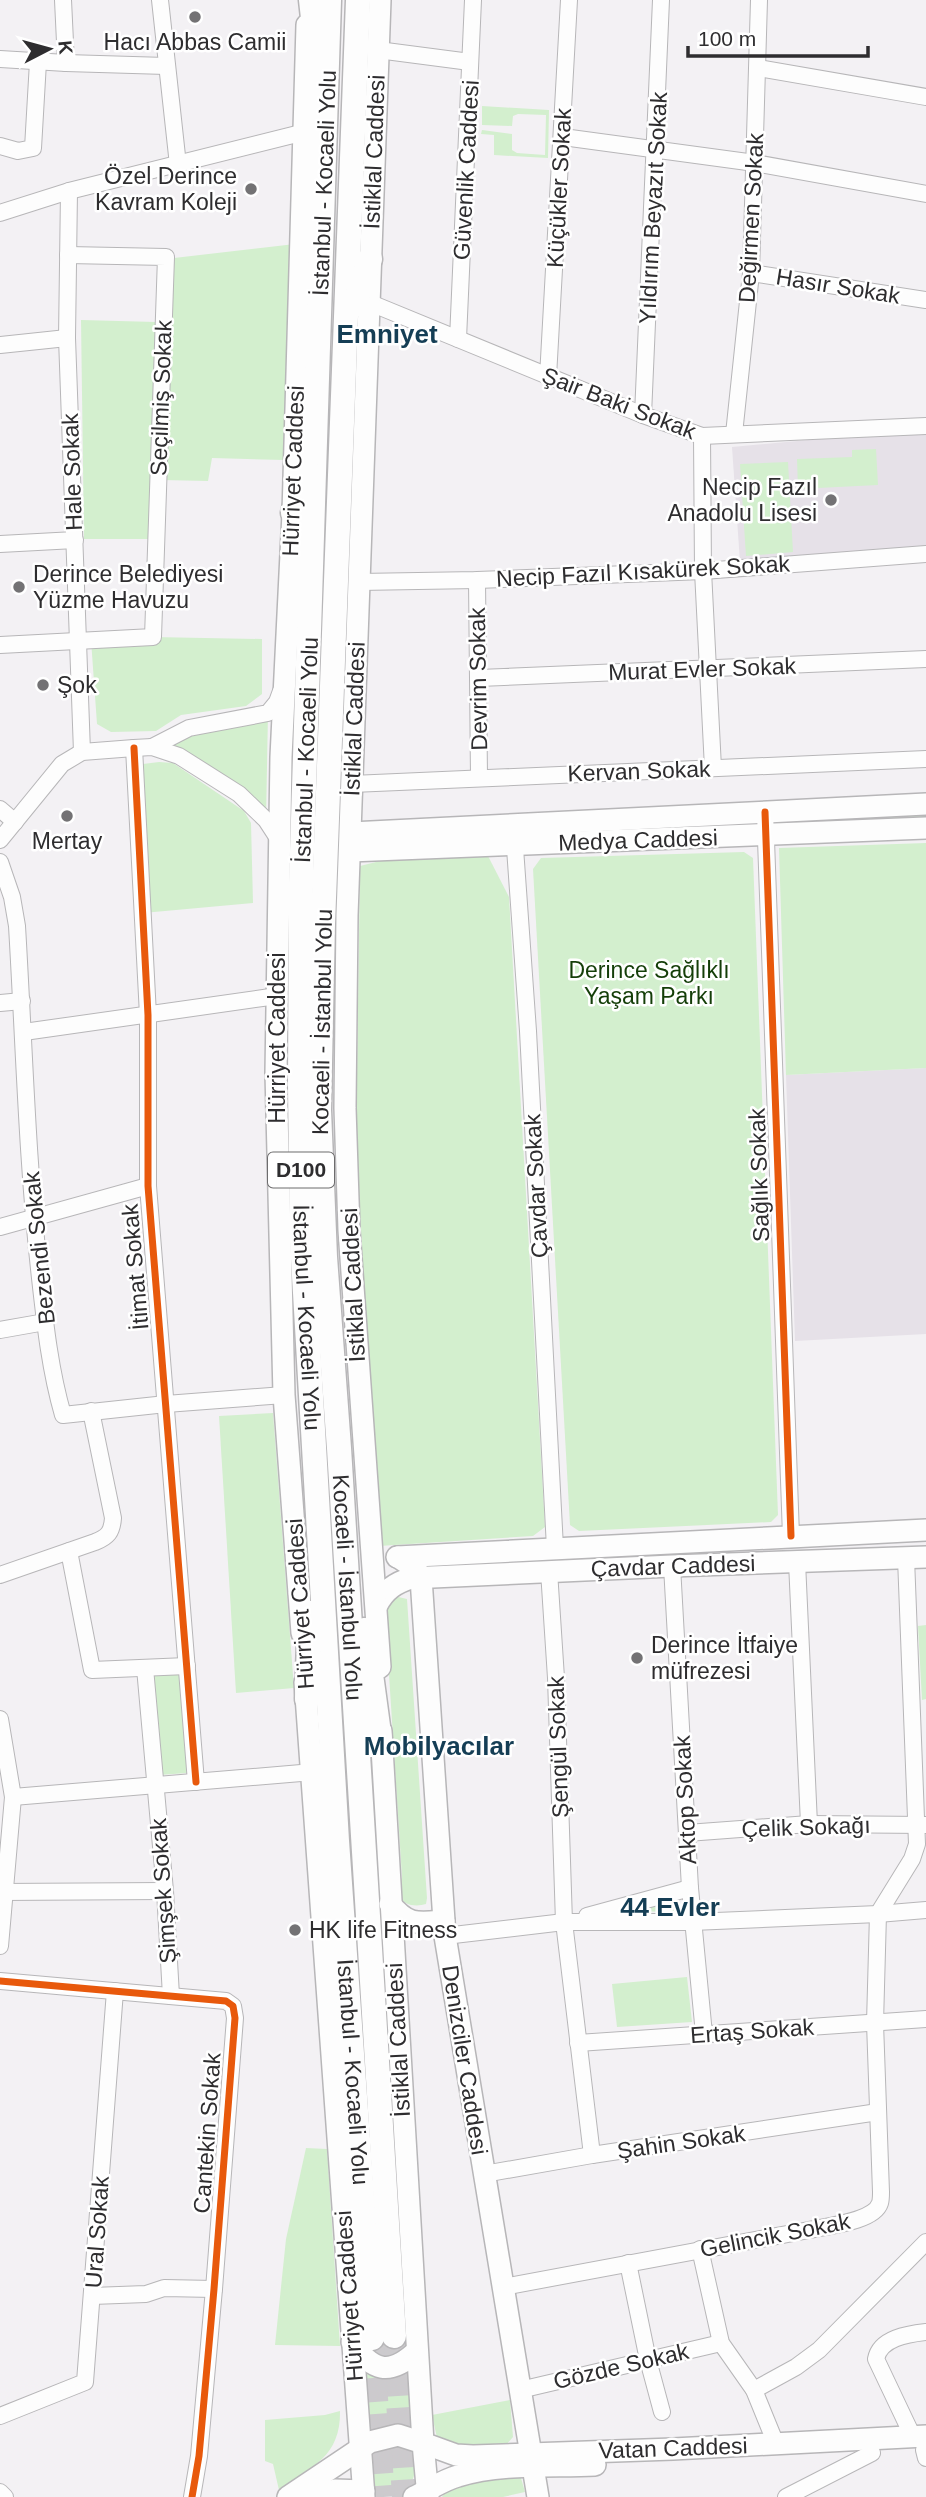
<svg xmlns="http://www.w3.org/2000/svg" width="926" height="2497" viewBox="0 0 926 2497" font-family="Helvetica,sans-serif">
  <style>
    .built { fill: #e6e1e8 }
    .green { fill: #d3efce }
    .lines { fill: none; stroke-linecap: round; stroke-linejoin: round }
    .highway-tunnel { stroke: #cccacd; stroke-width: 24; stroke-dasharray: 24 12; stroke-linecap: butt }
    .minor-casing { stroke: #b7b6b8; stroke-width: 18 }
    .major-casing { stroke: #b7b6b8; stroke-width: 24 }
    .highway-casing { stroke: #b7b6b8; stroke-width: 27 }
    .minor { stroke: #fdfdfd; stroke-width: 16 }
    .major { stroke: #fdfdfd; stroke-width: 21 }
    .highway { stroke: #fdfdfd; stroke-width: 24 }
    .cycleway-casing { stroke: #fff; stroke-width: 11 }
    .cycleway { stroke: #e8590c; stroke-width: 7 }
    .poi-dot { fill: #737274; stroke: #fff; stroke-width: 2.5 }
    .labels { text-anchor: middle; stroke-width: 5; stroke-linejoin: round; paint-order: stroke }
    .shield { fill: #fff; stroke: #6d6c6d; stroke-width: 2 }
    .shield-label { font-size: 21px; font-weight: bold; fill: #2e2d2f }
    .poi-label { font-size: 23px; fill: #2e2d2f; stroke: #fff; text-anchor: start }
    .street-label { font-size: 23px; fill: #2e2d2f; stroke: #fff }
    .park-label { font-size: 23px; fill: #143e08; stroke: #fff }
    .quarter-label { font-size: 26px; font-weight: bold; fill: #153e55; stroke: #fff }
  </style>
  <rect width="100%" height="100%" fill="#f3f1f4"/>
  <g class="built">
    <path d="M926,429V554L740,562L732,447Z"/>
    <path d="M926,1068V1334L795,1341L786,1075Z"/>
  </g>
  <g class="green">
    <path d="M482,106L549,110L548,158L494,155V135L481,134L482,130L512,134V150L517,153L545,155L546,115L518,114L513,116L512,126L482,125Z"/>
    <path d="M295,244L284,460L212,458L208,481L162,480L174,258Z"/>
    <path d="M81,320L156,322L152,539H84Z"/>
    <path d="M876,449L878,485L798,489L797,459L852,457V450Z"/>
    <path d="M788,462L793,552L746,556L740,464Z"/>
    <path d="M153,637L262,639V694L246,706L181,715L156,731L111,732L97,724L91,640Z"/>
    <path d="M268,713L266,820L152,747Z"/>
    <path d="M159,762L173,763L244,811L251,823L253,903L143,913L135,765Z"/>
    <path d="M926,809V822L776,829L775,817Z"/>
    <path d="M926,843V1068L786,1075L779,848Z"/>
    <path d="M744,852L753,858L778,1515L771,1522L579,1531L570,1525L533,869L541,858Z"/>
    <path d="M404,855L488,856L509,897L545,1527L533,1536L379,1546L356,1143L360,866Z"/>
    <path d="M273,1413L294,1688L236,1693L219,1416Z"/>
    <path d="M394,1596L407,1599L427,1898L426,1904C417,1907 402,1906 400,1895C399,1890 401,1882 402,1877L385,1612Z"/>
    <path d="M926,1625V1699L922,1700L918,1626Z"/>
    <path d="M180,1673L187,1773L159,1775L152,1675Z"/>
    <path d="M675,1900L679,1904L680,1908L675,1912L630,1911Z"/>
    <path d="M687,1977L692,2022L617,2027L612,1984Z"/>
    <path d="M306,2148L327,2149L340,2346L275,2345L286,2239Z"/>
    <path d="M407,2338L405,2348L389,2362L356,2340Z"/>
    <path d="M407,2363L410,2416L365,2419L360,2367L378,2376Z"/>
    <path d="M510,2400L513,2437L505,2446L463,2448L437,2438L432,2415Z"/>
    <path d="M340,2411C341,2456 312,2467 279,2490L273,2464L265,2461V2420L325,2415Z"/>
    <circle cx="391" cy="2469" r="24"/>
    <path d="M491,2478H521L525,2492L503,2497H442C453,2481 474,2481 491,2478Z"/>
  </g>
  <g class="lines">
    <g class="highway-tunnel">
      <path d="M394,2336L404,2497"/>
      <path d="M372,2342L383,2497"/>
    </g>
    <defs>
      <g id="minor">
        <path d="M63,0L66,63"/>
        <path d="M160,0L178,165"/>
        <path d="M378,50L470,62"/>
        <path d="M0,59L66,63L166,66"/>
        <path d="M758,68L926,97"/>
        <path d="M563,137L755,163L926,194"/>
        <path d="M0,146L18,151L33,148L38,62"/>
        <path d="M69,191L67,338L82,752"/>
        <path d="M0,213L69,191L305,132"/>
        <path d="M751,273L926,300"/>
        <path d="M368,302L643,415L702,436L926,426"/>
        <path d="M458,339L473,0"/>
        <path d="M0,345L67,338"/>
        <path d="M548,377L569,0"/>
        <path d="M643,415L661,0"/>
        <path d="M734,434L751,273L759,0"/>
        <path d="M702,436L703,571L713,768"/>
        <path d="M0,544L75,540"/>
        <path d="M477,580L479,777"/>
        <path d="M359,582L477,580L703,571L926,554"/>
        <path d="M0,645L153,637L166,257L68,255"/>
        <path d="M479,678L926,659"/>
        <path d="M152,747L189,728L268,713L277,702L281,691"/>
        <path d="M134,748L148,1015V1186L196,1782"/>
        <path d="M352,784L926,759"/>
        <path d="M0,809L15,822"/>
        <path d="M765,812L791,1536"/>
        <path d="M514,834L528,1031L555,1548"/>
        <path d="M0,840L62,764L82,752L134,748L152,747L179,756L239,794L266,820L279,840"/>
        <path d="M0,862L12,897L17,926C24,1043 27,1161 40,1278C45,1323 50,1370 63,1415L166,1404L284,1395"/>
        <path d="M0,1003L22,1001"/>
        <path d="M24,1032L277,996"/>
        <path d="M0,1227L148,1186"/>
        <path d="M0,1330L45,1322"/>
        <path d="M69,1551L92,1670L187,1666"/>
        <path d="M797,1562L809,1824"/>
        <path d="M672,1566L690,1888L704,2034"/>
        <path d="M549,1571L556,1678L564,1922L592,2155"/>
        <path d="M0,1575L95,1542C108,1537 112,1532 113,1518L91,1411"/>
        <path d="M145,1668L165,1891L171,1996"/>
        <path d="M0,1719L13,1797L0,1946"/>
        <path d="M13,1797L313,1772"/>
        <path d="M687,1833L809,1824L926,1825"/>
        <path d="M0,1892L165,1891"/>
        <path d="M878,1914L912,1859L917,1844L906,1558"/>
        <path d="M587,1916L690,1888"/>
        <path d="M445,1936L564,1922H692L878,1914L926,1910"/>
        <path d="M0,1981L226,2001L233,2006L235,2018L214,2289L199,2456L192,2497"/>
        <path d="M578,2043L926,2019"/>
        <path d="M484,2174L592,2155L878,2112"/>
        <path d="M700,2249L721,2343L754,2390L776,2444"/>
        <path d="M628,2263L648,2360L662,2412"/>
        <path d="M503,2287L809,2230C826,2226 874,2222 880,2203C881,2200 881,2196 881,2192L875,2023L878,1914"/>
        <path d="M92,2296L146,2294L164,2288L214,2289"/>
        <path d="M520,2390L721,2343"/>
        <path d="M754,2390L796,2367L819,2350L926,2242"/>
        <path d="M0,2416L85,2382L115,1991"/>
        <path d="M913,2437L876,2359C880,2338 908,2334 926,2332"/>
        <path d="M924,2450L926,2458"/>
        <path d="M0,2492L5,2497"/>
        <path d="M786,2497L872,2453"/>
      </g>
      <g id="major">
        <path d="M351,833L926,804"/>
        <path d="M350,851L926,828"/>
        <path d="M397,1557L926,1530"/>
        <path d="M398,1557L416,1569L421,1578L445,1936L538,2497"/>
        <path d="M377,1605C385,1590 395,1583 411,1578L672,1566L926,1557"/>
        <path d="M302,1633L284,1395L276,1073L281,757L293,513L307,25"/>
        <path d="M380,1667L349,1230L345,1108L347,915L380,0"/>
        <path d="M305,1682L364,2497"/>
        <path d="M381,1731L423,2443L456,2455L473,2456L673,2449L926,2436"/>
        <path d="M390,1904C409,1926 417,1923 444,1921"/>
        <path d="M352,2342C372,2371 389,2377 417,2351"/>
        <path d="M288,2497L370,2442L398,2435L423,2443L428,2497"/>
        <path d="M317,2497L335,2490L364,2491"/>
        <path d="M414,2497C429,2490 443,2480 458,2476C501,2463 551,2467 595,2465"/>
      </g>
      <g id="highway">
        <path d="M311,0L316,45"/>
        <path id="s1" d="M329,0L301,883L300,1086L302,1241L337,1841L372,2338"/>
        <path id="s2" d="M358,0L323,924L319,1110L325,1257L339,1448L394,2336"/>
        <path d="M354,305L370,259"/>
        <path d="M293,513L306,467"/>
        <path d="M365,1630L381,1748"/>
        <path d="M307,1699L310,1613"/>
      </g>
    </defs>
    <use href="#minor" class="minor-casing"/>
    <use href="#major" class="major-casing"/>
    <use href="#highway" class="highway-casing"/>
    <use href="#minor" class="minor"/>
    <use href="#major" class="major"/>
    <use href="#highway" class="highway"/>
    <defs>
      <g id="cycleway">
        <path d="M134,748L148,1015V1186L196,1782"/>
        <path d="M765,812L791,1536"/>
        <path d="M0,1981L226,2001L233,2006L235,2018L214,2289L199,2456L192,2497"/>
      </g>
    </defs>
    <use href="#cycleway" class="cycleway-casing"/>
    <use href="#cycleway" class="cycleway"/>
  </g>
  <g class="poi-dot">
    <circle cx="195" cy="17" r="7"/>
    <circle cx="251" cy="189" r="7"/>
    <circle cx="831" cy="500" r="7"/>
    <circle cx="19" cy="587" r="7"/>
    <circle cx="43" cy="685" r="7"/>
    <circle cx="67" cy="816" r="7"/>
    <circle cx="637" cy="1658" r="7"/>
    <circle cx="295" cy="1930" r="7"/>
  </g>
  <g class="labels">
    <rect class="shield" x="268" y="1152.5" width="66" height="35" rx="5"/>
    <g class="shield-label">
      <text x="301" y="1177">D100</text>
    </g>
    <g class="poi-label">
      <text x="195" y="50" text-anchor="middle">Hacı Abbas Camii</text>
      <text x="237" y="184" text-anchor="end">Özel Derince<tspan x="237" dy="26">Kavram Koleji</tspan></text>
      <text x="817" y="495" text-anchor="end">Necip Fazıl<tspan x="817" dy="26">Anadolu Lisesi</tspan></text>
      <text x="33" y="582">Derince Belediyesi<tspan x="33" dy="26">Yüzme Havuzu</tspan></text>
      <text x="57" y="693">Şok</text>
      <text x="67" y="849" text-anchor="middle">Mertay</text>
      <text x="651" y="1653">Derince İtfaiye<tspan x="651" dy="26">müfrezesi</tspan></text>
      <text x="309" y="1938">HK life Fitness</text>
    </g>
    <g class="street-label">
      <text transform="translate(374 152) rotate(-88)" y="8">İstiklal Caddesi</text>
      <text transform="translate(466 170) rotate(-87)" y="8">Güvenlik Caddesi</text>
      <text transform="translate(324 183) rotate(-88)" y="8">İstanbul - Kocaeli Yolu</text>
      <text transform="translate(559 188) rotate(-87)" y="8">Küçükler Sokak</text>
      <text transform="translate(653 208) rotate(-87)" y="8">Yıldırım Beyazıt Sokak</text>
      <text transform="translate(751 218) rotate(-87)" y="8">Değirmen Sokak</text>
      <text transform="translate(838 286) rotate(9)" y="8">Hasır Sokak</text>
      <text transform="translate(161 398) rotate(-88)" y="8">Seçilmiş Sokak</text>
      <text transform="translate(619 403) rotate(21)" y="8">Şair Baki Sokak</text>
      <text transform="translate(293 471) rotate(-88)" y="8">Hürriyet Caddesi</text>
      <text transform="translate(72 472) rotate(-92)" y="8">Hale Sokak</text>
      <text transform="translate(643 571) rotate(-3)" y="8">Necip Fazıl Kısakürek Sokak</text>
      <text transform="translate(702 669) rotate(-2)" y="8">Murat Evler Sokak</text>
      <text transform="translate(478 679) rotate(-91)" y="8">Devrim Sokak</text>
      <text transform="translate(354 719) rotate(-88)" y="8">İstiklal Caddesi</text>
      <text transform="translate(306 750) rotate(-88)" y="8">İstanbul - Kocaeli Yolu</text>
      <text transform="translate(639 771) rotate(-2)" y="8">Kervan Sokak</text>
      <text transform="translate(638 840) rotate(-2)" y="8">Medya Caddesi</text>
      <text transform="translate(322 1022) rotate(-89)" y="8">Kocaeli - İstanbul Yolu</text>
      <text transform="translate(277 1038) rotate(-90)" y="8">Hürriyet Caddesi</text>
      <text transform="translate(759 1175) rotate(-92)" y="8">Sağlık Sokak</text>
      <text transform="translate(536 1186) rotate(-93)" y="8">Çavdar Sokak</text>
      <text transform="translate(39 1248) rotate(-96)" y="8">Bezendi Sokak</text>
      <text transform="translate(135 1267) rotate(-95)" y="8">İtimat Sokak</text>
      <text transform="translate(353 1285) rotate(-93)" y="8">İstiklal Caddesi</text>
      <text dy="8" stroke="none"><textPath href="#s1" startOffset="1318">İstanbul - Kocaeli Yolu</textPath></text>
      <text transform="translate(673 1566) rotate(-2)" y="8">Çavdar Caddesi</text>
      <text dy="8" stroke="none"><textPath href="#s2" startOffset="1589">Kocaeli - İstanbul Yolu</textPath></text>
      <text transform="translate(300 1604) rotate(-94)" y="8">Hürriyet Caddesi</text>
      <text transform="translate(558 1747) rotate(-92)" y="8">Şengül Sokak</text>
      <text transform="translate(685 1800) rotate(-93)" y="8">Aktop Sokak</text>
      <text transform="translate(806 1827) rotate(-2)" y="8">Çelik Sokağı</text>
      <text transform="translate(163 1891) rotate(-94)" y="8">Şimşek Sokak</text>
      <text transform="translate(752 2031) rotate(-4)" y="8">Ertaş Sokak</text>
      <text transform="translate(398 2040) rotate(-93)" y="8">İstiklal Caddesi</text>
      <text transform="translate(465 2060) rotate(81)" y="8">Denizciler Caddesi</text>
      <text dy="8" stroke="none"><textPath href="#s1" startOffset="2074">İstanbul - Kocaeli Yolu</textPath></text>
      <text transform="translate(207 2133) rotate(-86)" y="8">Cantekin Sokak</text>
      <text transform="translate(681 2142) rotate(-8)" y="8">Şahin Sokak</text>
      <text transform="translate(97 2232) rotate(-86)" y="8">Ural Sokak</text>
      <text transform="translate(775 2235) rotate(-11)" y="8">Gelincik Sokak</text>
      <text transform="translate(349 2296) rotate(-94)" y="8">Hürriyet Caddesi</text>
      <text transform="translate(621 2366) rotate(-13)" y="8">Gözde Sokak</text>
      <text transform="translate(673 2448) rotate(-2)" y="8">Vatan Caddesi</text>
    </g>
    <g class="park-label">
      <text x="649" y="978">Derince Sağlıklı<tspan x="649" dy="26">Yaşam Parkı</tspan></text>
    </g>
    <g class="quarter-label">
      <text x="387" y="343">Emniyet</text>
      <text x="439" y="1755">Mobilyacılar</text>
      <text x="670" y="1916">44 Evler</text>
    </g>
  </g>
  <g transform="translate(49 49) rotate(84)" stroke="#ffffff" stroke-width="5" paint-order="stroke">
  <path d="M0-5L12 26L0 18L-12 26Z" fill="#2e2d2f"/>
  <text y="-10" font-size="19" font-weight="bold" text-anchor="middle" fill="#2e2d2f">K</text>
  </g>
  <path d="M688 46v10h180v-10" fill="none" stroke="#2e2d2f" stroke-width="3.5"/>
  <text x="698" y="46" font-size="21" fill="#2e2d2f" stroke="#ffffff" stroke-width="5" paint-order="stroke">100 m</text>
</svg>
